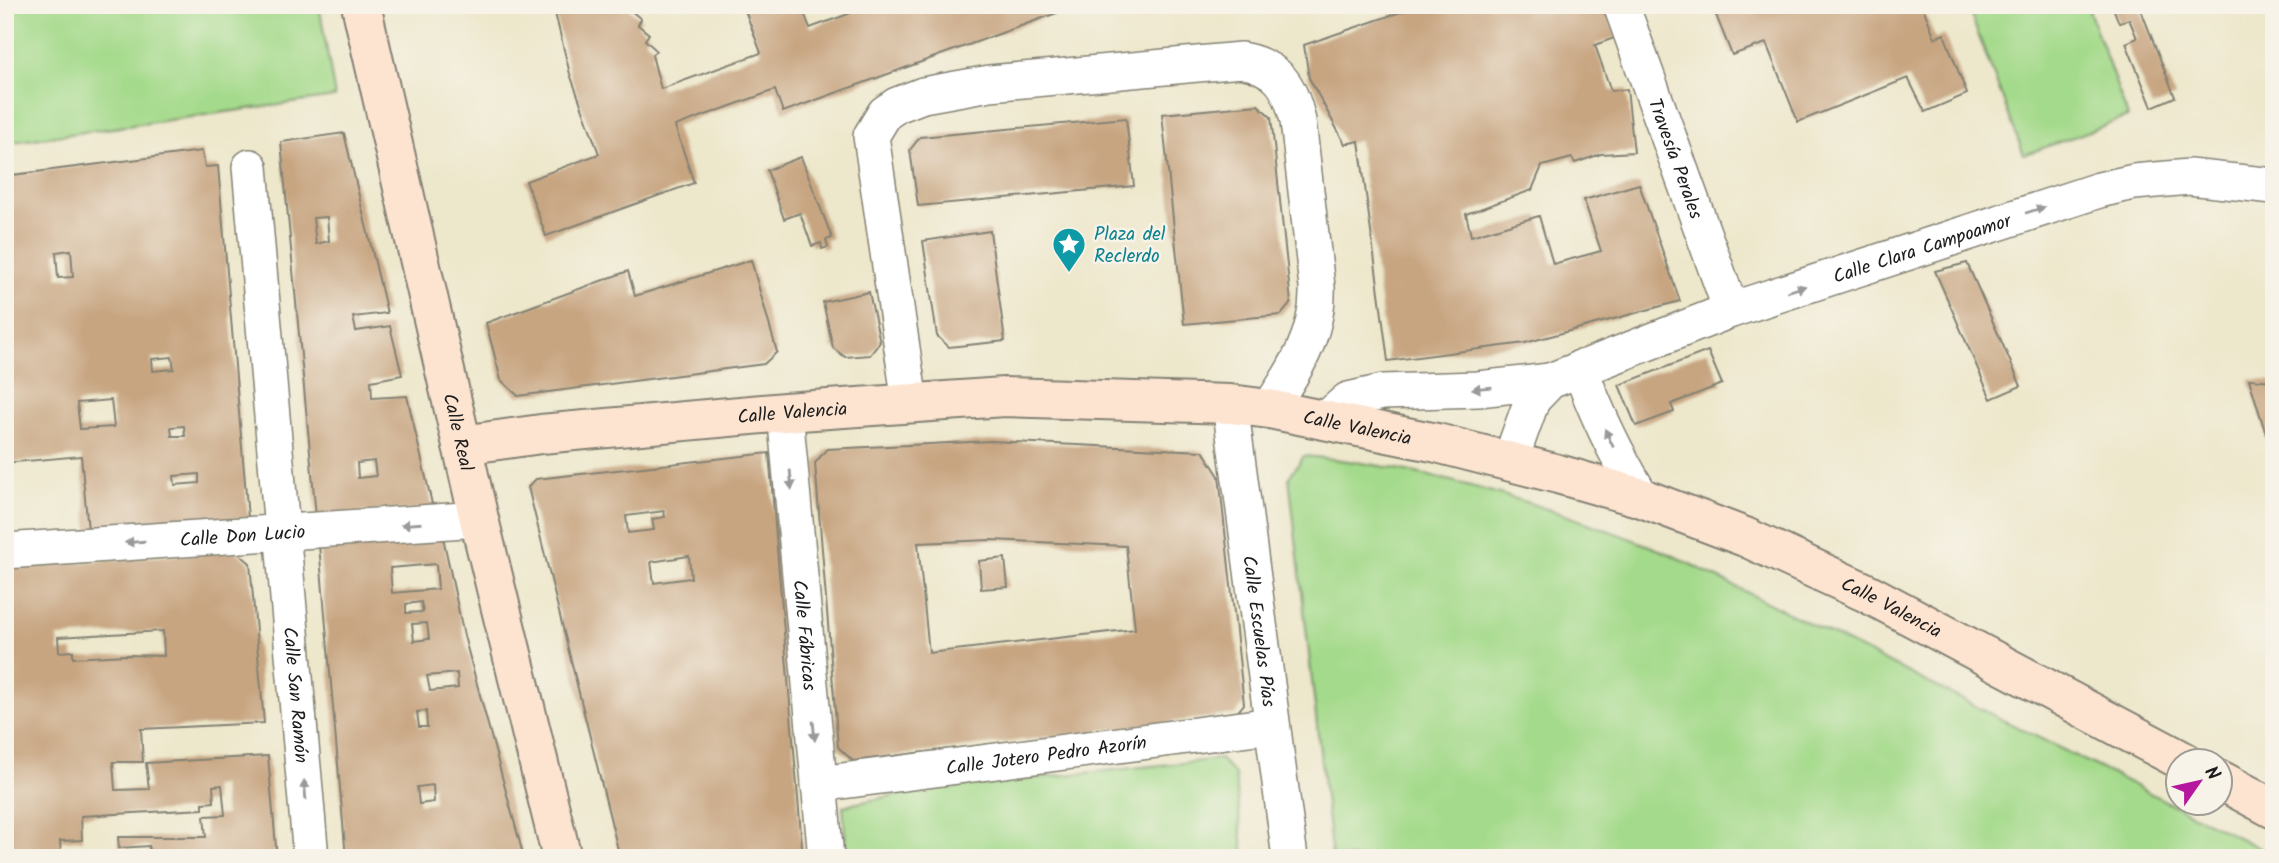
<svg xmlns="http://www.w3.org/2000/svg" width="2279" height="863" viewBox="0 0 2279 863" font-family="Kalam,sans-serif">
  <style>
    .green { fill: #a4da8b; stroke: #607b54; stroke-width: 2 }
    .building { fill: #c7a581; fill-rule: evenodd }
    .lines { fill: none; stroke-linecap: round; stroke-linejoin: round }
    .street-casing { stroke: #848274; stroke-width: 38 }
    .secondary-casing { stroke: #848274; stroke-width: 42 }
    .street { stroke: #fff; stroke-width: 35 }
    .secondary { stroke: #fde4d1; stroke-width: 38 }
    .oneway { fill: #999 }
    .labels { text-anchor: middle; stroke-width: 5; stroke-linejoin: round; paint-order: stroke }
    .street-label { font-size: 19px; fill: #1c1c1c; stroke: #f7f3e8 }
    .culture-label { font-size: 19px; fill: #0d838f; stroke: #f7f3e8; text-anchor: start }
  </style>
  <rect width="100%" height="100%" fill="#f7f3e8"/>
  <filter id="ink" filterUnits="userSpaceOnUse"><feTurbulence type="fractalNoise" baseFrequency=".0143" numOctaves="2"/><feDisplacementMap in="SourceGraphic" scale="14" xChannelSelector="R" yChannelSelector="G"/><feConvolveMatrix kernelMatrix="1 2 1 2 8 2 1 2 1" color-interpolation-filters="sRGB"/></filter>
  <filter id="wash" filterUnits="userSpaceOnUse"><feTurbulence type="fractalNoise" baseFrequency=".00686" numOctaves="4" result="noise"/><feDisplacementMap in="SourceGraphic" scale="28" xChannelSelector="R" yChannelSelector="G"/><feGaussianBlur stdDeviation="1.57" result="paint"/><feColorMatrix in="noise" values="0 0 0 0 0 0 0 0 0 0 0 0 0 0 0 0 0 1.4 0 .05"/><feComposite in="paint" operator="in"/></filter>
  <g filter="url(#wash)">
    <rect width="100%" height="100%" fill="#ede7cb"/>
    <g class="green">
      <path d="M5,5H319L335,97L5,143Z"/>
      <path d="M1967,5H2087L2128,117L2024,155Z"/>
      <path d="M1304,456C1432,467 1551,507 1670,554L2274,855V858H1332L1289,477Z"/>
      <path d="M1220,759L1235,775L1244,858H847L843,806L920,790Z"/>
    </g>
    <g id="blocks">
      <g class="building">
        <path d="M553,5H632L629,9L641,19L638,25L649,34L645,40L656,50L652,55L661,89L761,53L743,5H801L810,28L873,5L1076,6L783,112L775,90L675,126L694,183L546,236L526,181L599,154L570,74Z"/>
        <path d="M1421,5H1605L1617,37L1595,45L1611,91L1627,89L1634,152L1601,154L1575,163L1572,158L1542,166L1532,190L1466,214L1471,236L1539,216L1553,264L1601,251L1584,200L1639,184L1680,301L1525,343L1388,361L1359,141L1345,144L1309,78L1304,45Z"/>
        <path d="M1712,5H1922L1935,38L1944,34L1967,94L1925,112L1908,78L1798,122L1766,43L1732,55Z"/>
        <path d="M2112,5H2139L2175,97L2152,107L2126,43L2137,38L2129,19L2119,23Z"/>
        <path d="M1258,105L1271,117L1291,303L1281,315L1184,324L1162,114Z"/>
        <path d="M1126,118L1134,186L918,206L910,150L920,137Z"/>
        <path d="M344,133L387,313L353,317L356,331L390,326L402,375L371,381L372,398L407,396L433,508L316,516L281,142ZM327,217L329,241L316,244L313,218ZM374,461L376,476L358,478L357,463Z"/>
        <path d="M202,151L205,167L218,166L248,518L88,530L81,456L5,463V176ZM71,250L73,277L58,278L56,252ZM172,357L174,369L153,371L152,359ZM111,400L114,427L80,429L77,403ZM184,426L185,436H172L171,427ZM199,474V483L175,485L174,476Z"/>
        <path d="M801,157L832,238L826,240L828,247L822,249L821,243L812,246L800,213L784,219L767,170Z"/>
        <path d="M990,231L1005,341L949,347L937,336L923,241Z"/>
        <path d="M751,260L777,352L764,364L518,396L501,380L486,323L628,271L635,296Z"/>
        <path d="M1967,263L2021,386L1991,399L1935,271Z"/>
        <path d="M869,292L880,342L870,355L845,357L833,348L823,302Z"/>
        <path d="M1708,351L1722,384L1671,404L1674,412L1636,426L1619,385Z"/>
        <path d="M2249,379L2274,381V457H2273Z"/>
        <path d="M991,441L1203,451L1219,476L1244,704L1236,714L853,761L838,747L815,463L827,449ZM991,540L1126,546L1135,629L929,653L918,543Z"/>
        <path d="M769,453L803,858H620L528,487L536,479ZM664,511L665,517L652,519L654,530L628,533L626,516ZM689,556L691,578L654,583L651,562Z"/>
        <path d="M443,537L464,636L524,858H346L319,545ZM436,564L438,589L392,593L390,568ZM421,602L423,612L406,613V604ZM427,623L429,639L414,641L412,624ZM457,673L458,688L430,691L427,676ZM426,711L427,727H419L417,712ZM433,785L434,802L419,804L417,787Z"/>
        <path d="M236,551L250,563L264,723L141,729L143,762H113L115,790L149,789L146,763L268,756L277,858H150L149,846L119,848L118,837H206L204,816L225,815L222,785L213,786L214,802L203,803V809L81,816L82,840L60,841L61,858H5V567ZM163,631L164,656L126,655L73,658V651L59,652L58,637Z"/>
        <path d="M1005,558L1008,587L981,589L979,561Z"/>
      </g>
    </g>
  </g>
  <g filter="url(#ink)">
    <use href="#blocks" fill-opacity="0" stroke="#848274" stroke-width="2"/>
    <g class="lines">
      <defs>
        <g id="street">
          <path id="s1" d="M1621,5L1731,310"/>
          <path id="s2" d="M250,167L311,858"/>
          <path d="M1580,368C1596,414 1617,456 1642,498"/>
          <path d="M910,403L871,136L885,113L897,105L923,95L990,83L1241,60C1278,67 1290,85 1298,121L1317,287C1319,334 1294,372 1269,409"/>
          <path id="s3" d="M1230,404L1290,858"/>
          <path id="s4" d="M785,412L826,858"/>
          <path d="M1325,420L1348,400L1383,392L1478,389L1550,381"/>
          <path id="s5" d="M1510,461L1532,400L1550,381L1731,310L2099,190L2134,182L2189,177L2274,186"/>
          <path id="s6" d="M5,551L479,519"/>
          <path id="s7" d="M819,784L1272,725"/>
        </g>
        <g id="secondary">
          <path id="s8" d="M361,5L479,519L562,858"/>
          <path id="s9" d="M462,445L541,434L785,412L1004,397L1230,404L1269,409L1437,443L1558,474L1642,498L1745,537L1867,593L2185,762"/>
          <path d="M2220,780L2274,809"/>
        </g>
      </defs>
      <use href="#street" class="street-casing"/>
      <use href="#secondary" class="secondary-casing"/>
      <use href="#street" class="street"/>
      <use href="#secondary" class="secondary"/>
    </g>
    <defs><path id="oneway-solid" d="M-6-.8H1V-3.2L6.5 0L1 3.2V.8H-6Z" transform="scale(1.75)"/></defs>
    <g class="oneway">
      <use href="#oneway-solid" transform="translate(2035 210) rotate(-18)"/>
      <use href="#oneway-solid" transform="translate(1796 289) rotate(-18)"/>
      <use href="#oneway-solid" transform="translate(1482 388) rotate(175)"/>
      <use href="#oneway-solid" transform="translate(1609 438) rotate(-115)"/>
      <use href="#oneway-solid" transform="translate(791 480) rotate(85)"/>
      <use href="#oneway-solid" transform="translate(411 524) rotate(176)"/>
      <use href="#oneway-solid" transform="translate(135 542) rotate(176)"/>
      <use href="#oneway-solid" transform="translate(814 731) rotate(85)"/>
      <use href="#oneway-solid" transform="translate(305 790) rotate(-95)"/>
    </g>
  </g>
  <defs>
    <symbol id="sight-pin" viewBox="-11 -11 22 30"><path d="M0 17L-7.5 6A9.5 9.5 0 1 1 7.5 6Z" fill="#0f9aa8" stroke="#f7f3e8"/><path d="M0-6L1.8-2.2L6-1.7L2.9 1.2L3.7 5.4L0 3.3L-3.7 5.4L-2.9 1.2L-6-1.7L-1.8-2.2Z" fill="#fff"/></symbol>
  </defs>
  <g fill-rule="evenodd">
    <use href="#sight-pin" x="1050" y="225" width="38" height="52"/>
  </g>
  <g class="labels">
    <g class="street-label">
      <text dy="7" stroke="none"><textPath href="#s1" startOffset="163">Travesía Perales</textPath></text>
      <text dy="7" stroke="none"><textPath href="#s5" startOffset="486">Calle Clara Campoamor</textPath></text>
      <text dy="7" stroke="none"><textPath href="#s9" startOffset="332">Calle Valencia</textPath></text>
      <text dy="7" stroke="none"><textPath href="#s9" startOffset="900">Calle Valencia</textPath></text>
      <text dy="7" stroke="none"><textPath href="#s8" startOffset="438">Calle Real</textPath></text>
      <text dy="7" stroke="none"><textPath href="#s6" startOffset="238">Calle Don Lucio</textPath></text>
      <text dy="7" stroke="none"><textPath href="#s9" startOffset="1466">Calle Valencia</textPath></text>
      <text dy="7" stroke="none"><textPath href="#s3" startOffset="229">Calle Escuelas Pías</textPath></text>
      <text dy="7" stroke="none"><textPath href="#s4" startOffset="224">Calle Fábricas</textPath></text>
      <text dy="7" stroke="none"><textPath href="#s2" startOffset="530">Calle San Ramón</textPath></text>
      <text dy="7" stroke="none"><textPath href="#s7" startOffset="229">Calle Jotero Pedro Azorín</textPath></text>
    </g>
    <g class="culture-label">
      <text x="1094" y="240">Plaza del<tspan x="1094" dy="22">Reclerdo</tspan></text>
    </g>
  </g>
  <rect width="2279" height="863" fill="none" stroke="#f7f3e8" stroke-width="28"/>
  <g transform="translate(2199 782) rotate(56)"><circle r="33" fill="#f7f3e8" stroke="#9f9d96" stroke-width="2"/>
  <path d="M0-5L12 26L0 18L-12 26Z" fill="#b5179e"/>
  <text y="-10" font-size="19" font-weight="bold" text-anchor="middle" fill="#1c1c1c">N</text>
  </g>
</svg>
